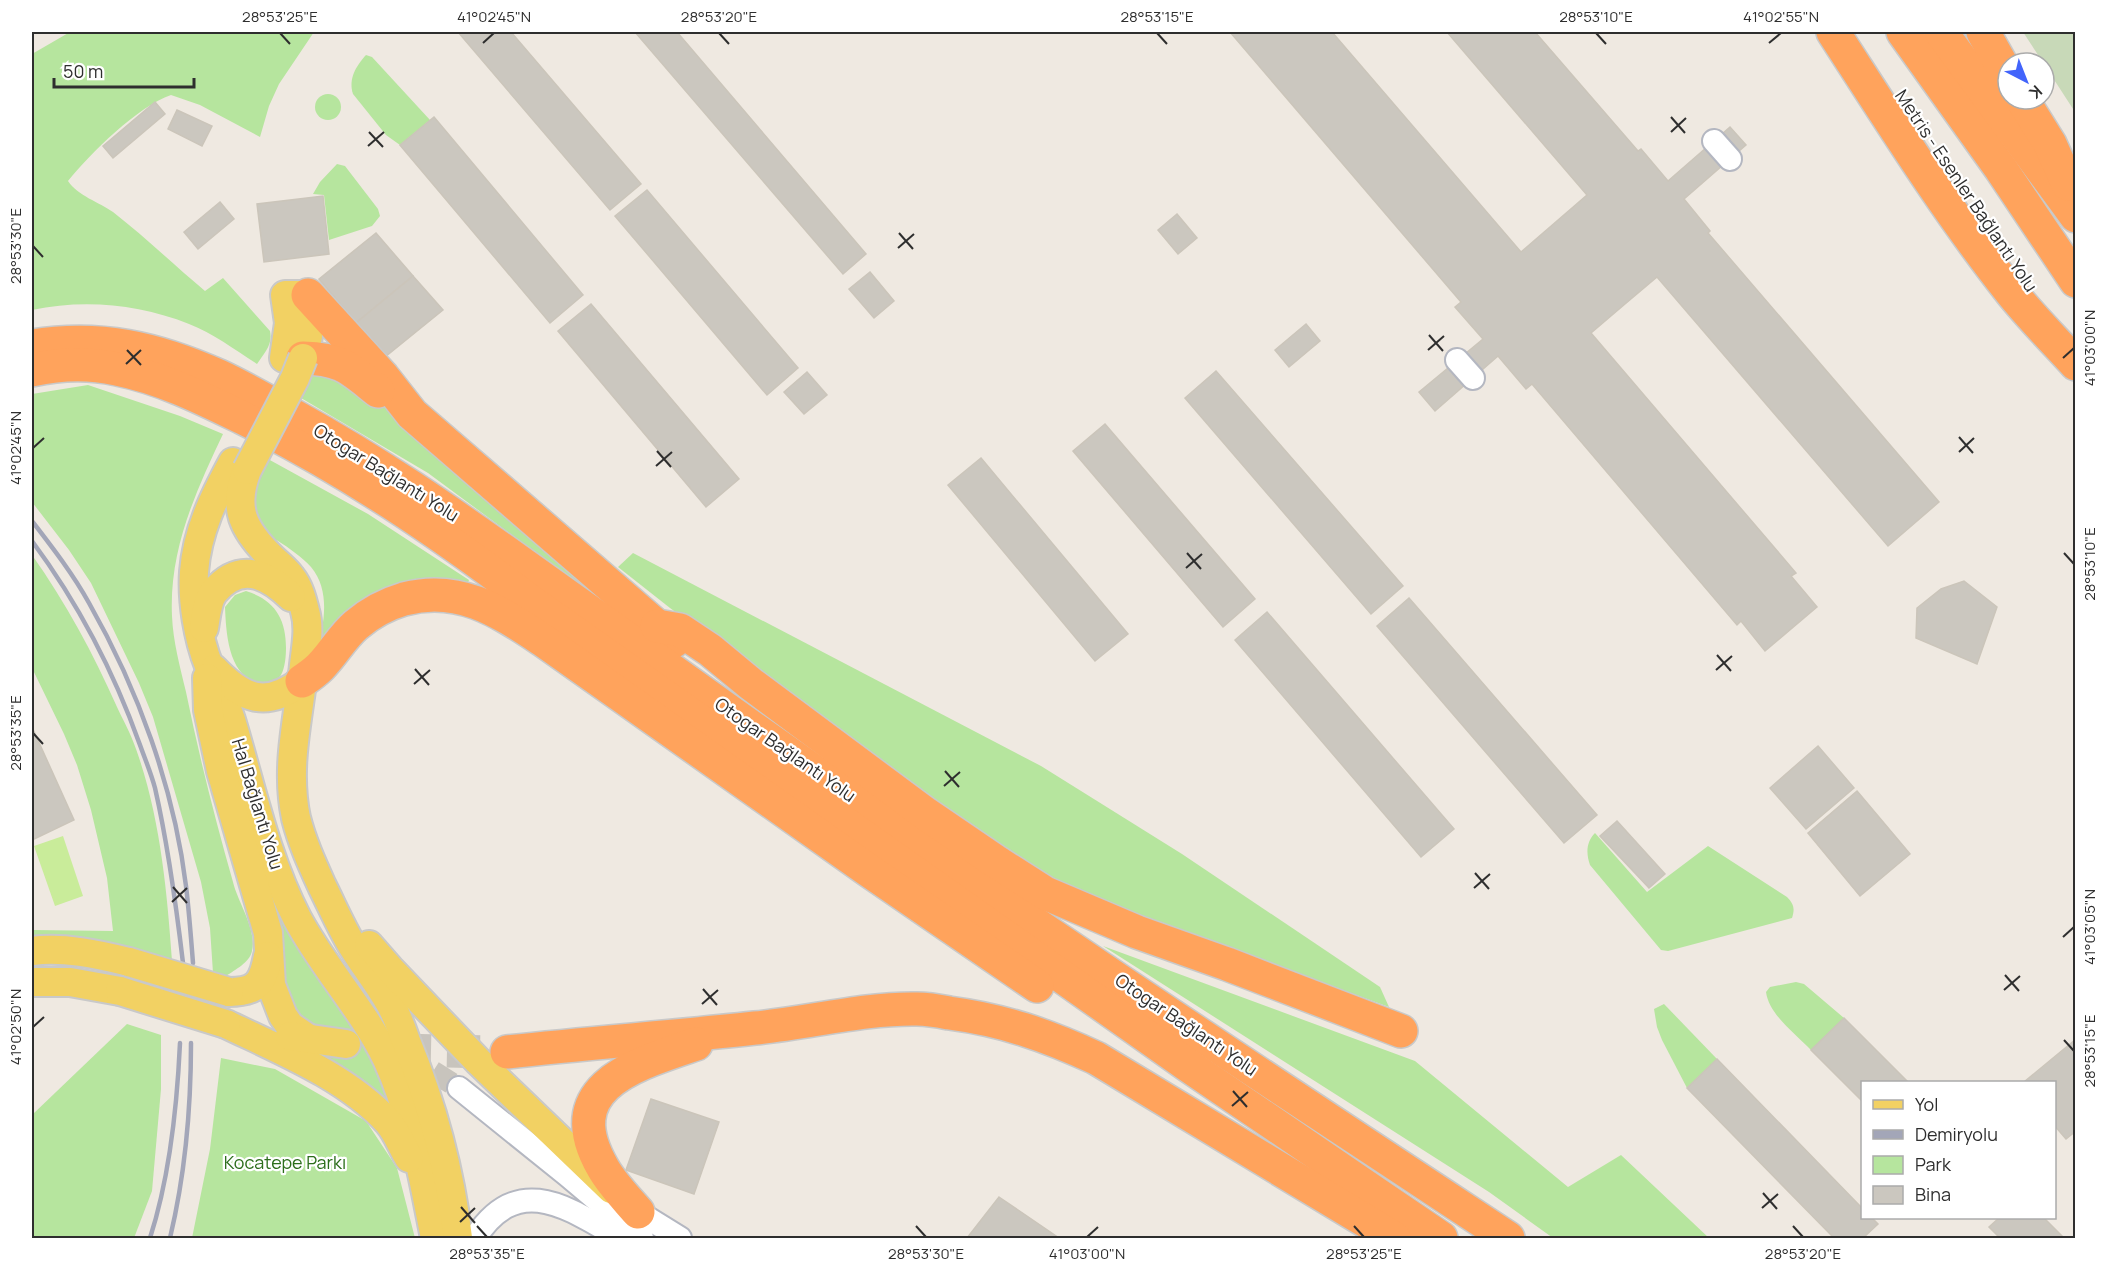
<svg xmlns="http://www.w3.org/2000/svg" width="2107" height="1270" viewBox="0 0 2107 1270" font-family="Manrope,sans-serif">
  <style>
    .green { fill: #b6e59e }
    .cemetery { fill: #c8d9b8 }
    .pitch { fill: #c9ec9a }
    .building { fill: #cbc7bf; stroke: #cbc5ba; stroke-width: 1.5 }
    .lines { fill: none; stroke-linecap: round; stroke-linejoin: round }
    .minor-tunnel { stroke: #c8c4bd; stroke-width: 22; stroke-dasharray: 22 11; stroke-linecap: butt }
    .highway-tunnel { stroke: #c8c4bd; stroke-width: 33; stroke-dasharray: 33 16; stroke-linecap: butt }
    .minor-casing { stroke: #b4b7c1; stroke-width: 26 }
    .major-casing { stroke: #c9c9c9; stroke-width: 32 }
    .highway-casing { stroke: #c9c9c9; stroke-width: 36 }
    .minor { stroke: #fff; stroke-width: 22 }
    .major { stroke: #f2d163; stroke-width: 28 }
    .highway { stroke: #ffa35c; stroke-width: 33 }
    .rail { stroke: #a3a6b8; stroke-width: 4.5 }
    .major-bridge-casing { stroke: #c9c9c9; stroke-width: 32; stroke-linecap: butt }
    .major-bridge { stroke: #f2d163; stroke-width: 28 }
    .ticks { fill: none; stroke: #2e2e2e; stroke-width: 2 }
    .labels { text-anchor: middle; stroke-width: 4.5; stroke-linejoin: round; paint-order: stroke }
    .street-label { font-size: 18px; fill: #2e2e2e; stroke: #fff }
    .park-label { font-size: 18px; fill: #2c6e1b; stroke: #fff }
    .neatline { fill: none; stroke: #2e2e2e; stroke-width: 2 }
    .ticks-label { font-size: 15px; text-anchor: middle; fill: #2e2e2e }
  </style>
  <rect width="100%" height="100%" fill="#efe9e1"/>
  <g class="green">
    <path d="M70,32H314L279,84L269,106L260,137L200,105L171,95C138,106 90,154 68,181C78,196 99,202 113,212C145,237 174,265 205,291L223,278L270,331C273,345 264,353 257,364C235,350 213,333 189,324C139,304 84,299 32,310V54Z"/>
    <path d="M366,55L372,57L430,120L400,145L386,135L353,94C348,79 356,66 366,55Z"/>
    <circle cx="328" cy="107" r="13"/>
    <path d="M337,164L345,166L378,209L380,216L372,226L329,240L324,195L313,194L320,182Z"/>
    <path d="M317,372L355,379L390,412L631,623L428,473L301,398L311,377Z"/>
    <path d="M88,385L180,416L223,434C195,493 169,550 172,616C173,641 180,667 186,692C199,756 215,819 233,882C238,903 257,929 252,951C250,962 235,970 226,976L213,973L210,928L201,882L153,717L139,683L91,583L69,550L32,502V394Z"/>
    <path d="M268,459L368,514L469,580L466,588L317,651C324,624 331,591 311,567C302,557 289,548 278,541C275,539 269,537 267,534C243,509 255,484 268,459Z"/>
    <path d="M633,553L1041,766L1182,854L1380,987L1389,1007L1123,910L1052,881L989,842L670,608L618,567Z"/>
    <path d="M32,555C66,603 93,653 117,707C123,720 131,734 136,749C160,816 167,890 172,961L32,937V930L113,931L107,878L91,810L77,765L64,734L32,668Z"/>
    <path d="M246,591C275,600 286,619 286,648C286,656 285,668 281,675C279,678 273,682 270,684C265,684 260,684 256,682C228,674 226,631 225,607L235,595Z"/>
    <path d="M1595,833L1647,892L1708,846L1787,897C1794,904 1795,909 1792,918L1668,951L1661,950L1590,865C1586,854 1586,842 1595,833Z"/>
    <path d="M266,888L354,1022L400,1115L306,1056L315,1033L284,1001Z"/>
    <path d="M1103,946L1415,1061L1568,1187L1621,1155L1709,1238H1553L1489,1192Z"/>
    <path d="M1796,982L1804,984L1844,1018L1811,1050C1796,1034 1769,1015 1766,992L1770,987Z"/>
    <path d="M1664,1004L1717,1059L1687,1088L1662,1040L1657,1027L1654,1009Z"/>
    <path d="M127,1024L161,1035V1089L152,1191L134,1238H32V1115Z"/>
    <path d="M221,1058L275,1069L366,1121L397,1168L415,1238H192L210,1149Z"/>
  </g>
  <path class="cemetery" d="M2023,32H2075V112L2025,35Z"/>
  <path class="pitch" d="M63,836L83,896L55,906L34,846Z"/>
  <g class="building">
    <path d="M458,32H511L641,184L610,210Z"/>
    <path d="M635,32H677L866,254L843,274Z"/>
    <path d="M1230,32H1332L1521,252L1587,195L1447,32H1535L1638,151L1641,149L1668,181L1730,127L1746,145L1684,199L1710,231L1708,233L1939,502L1888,546L1657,277L1625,304L1591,333L1796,573L1791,576L1817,607L1765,651L1741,621L1737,625L1532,384L1526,389L1498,356L1435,411L1419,392L1483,339L1455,307L1461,302Z"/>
    <path d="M155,102L165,114L113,158L103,146Z"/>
    <path d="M177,110L212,126L202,146L168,129Z"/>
    <path d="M434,117L583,295L550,323L400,145Z"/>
    <path d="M647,190L798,368L767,395L615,216Z"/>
    <path d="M323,196L329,254L264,262L257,204Z"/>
    <path d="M220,202L234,219L198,249L184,232Z"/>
    <path d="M1177,214L1197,238L1178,254L1158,230Z"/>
    <path d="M376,233L413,276L356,323L319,279Z"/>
    <path d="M870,272L894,301L874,318L849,289Z"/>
    <path d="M413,276L443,310L385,357L356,323Z"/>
    <path d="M591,304L739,479L706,507L558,331Z"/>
    <path d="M1306,324L1320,341L1289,367L1275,350Z"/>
    <path d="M1216,371L1403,586L1371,614L1185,398Z"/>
    <path d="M807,372L827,395L804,414L784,392Z"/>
    <path d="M1105,424L1255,599L1223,627L1073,451Z"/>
    <path d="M981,458L1128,634L1095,661L948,485Z"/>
    <path d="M1964,581L1997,607L1977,664L1916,638L1917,608L1941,589Z"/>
    <path d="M1409,598L1597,815L1564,843L1377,626Z"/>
    <path d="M1267,612L1454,829L1421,857L1235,640Z"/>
    <path d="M32,727L74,820L32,840Z"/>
    <path d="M1818,746L1854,788L1806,829L1770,788Z"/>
    <path d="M1857,791L1910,854L1860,896L1808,833Z"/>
    <path d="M1617,821L1665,874L1649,888L1600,836Z"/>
    <path d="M1844,1018L1908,1082H1862V1101L1811,1050Z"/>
    <path d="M2076,1039V1131L2066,1139L2054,1125V1082H2024Z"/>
    <path d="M1717,1059L1862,1208V1218H1872L1878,1224L1863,1238H1834L1687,1088Z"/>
    <path d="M651,1099L719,1122L694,1194L626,1170Z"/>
    <path d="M999,1197L1059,1238H967Z"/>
    <path d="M1999,1218H2044L2064,1238H2000L1989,1227Z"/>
  </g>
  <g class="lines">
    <path class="minor-tunnel" d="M405,1054L459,1088"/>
    <path class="highway-tunnel" d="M398,1050L495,1052"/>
    <defs>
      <g id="minor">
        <path d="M1714,141L1730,159"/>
        <path d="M1457,360L1473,378"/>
        <path d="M459,1088L567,1175L642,1238"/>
        <path d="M638,1212L680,1238"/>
        <path d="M475,1238C518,1171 568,1208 620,1238"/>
      </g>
      <g id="major">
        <path d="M285,295H308V336L303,358H284L289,323Z"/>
        <path d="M233,462C214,497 197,531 194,572C192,601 198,638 209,666C216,684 225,701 231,720C251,786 265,856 297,918C323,967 363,1009 387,1059C413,1116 423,1178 435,1238"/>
        <path d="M247,470C232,508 243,530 272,558C278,564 286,570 291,577C299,587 302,599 305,611C310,628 306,647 304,665C299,717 285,765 296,818C302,842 312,864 322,886C332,906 341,927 353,947C364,965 377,981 388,1000C396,1012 401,1027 406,1041C432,1104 450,1171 458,1238"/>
        <path d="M204,628C206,617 207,601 214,592C240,561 267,574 291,597"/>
        <path d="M214,669C243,699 266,709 302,681"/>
        <path d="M207,678L208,710L221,771L268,933L271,985L283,1016L290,1026L309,1039"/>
        <path d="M369,945L390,969L478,1061L611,1189"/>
        <path d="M32,951C64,947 97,954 129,962"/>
        <path d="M32,982H70L120,991"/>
        <path d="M229,992C257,992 263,983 268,956"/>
        <path d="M226,1024C280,1050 347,1077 388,1122C397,1132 402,1147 409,1158"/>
        <path d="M290,1036L346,1044"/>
      </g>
      <g id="highway">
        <path d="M1833,32C1890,120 1946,210 2011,292C2031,317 2054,340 2076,364"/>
        <path d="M1903,32L2001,169L2076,281"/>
        <path d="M1941,32L2076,216"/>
        <path d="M1983,32L2008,76"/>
        <path d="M2022,99L2050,144L2068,184"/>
        <path d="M308,295L383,377L412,414L674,641"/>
        <path d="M32,346C100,335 156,348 219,376C245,388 270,403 296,417C376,461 450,512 524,565C608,624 691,684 774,743C1015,914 1262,1076 1508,1238"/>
        <path d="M303,358C342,359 349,368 378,391"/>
        <path d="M32,370C59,364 89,363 117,369C162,378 202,398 243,418C346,469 439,532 530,601L1186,1064L1441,1238"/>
        <path d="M657,626L680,630L710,650L751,684L926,814L995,861L1045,893L1137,932L1227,964L1401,1031"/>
        <path d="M302,681C308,677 315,672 320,667C333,654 342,637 356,625C370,613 387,604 404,599C460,584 500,612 544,641L868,870L1037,986"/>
        <path d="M507,1052C589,1043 672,1037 755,1028C809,1023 863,1008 917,1009C928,1009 939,1011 949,1013C1003,1020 1046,1035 1096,1058L1394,1238"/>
        <path d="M638,1212C626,1198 612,1184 603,1168C556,1087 634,1065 696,1044"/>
      </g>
    </defs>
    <use href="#minor" class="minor-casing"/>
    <use href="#major" class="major-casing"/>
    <use href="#highway" class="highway-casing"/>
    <use href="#minor" class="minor"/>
    <use href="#major" class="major"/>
    <use href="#highway" class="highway"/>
    <g class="rail">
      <path d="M32,521C52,547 73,574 89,603C138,689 174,788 186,886C189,911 191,937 193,963"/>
      <path d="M32,541C78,603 114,672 140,745C145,759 151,773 155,788C168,845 176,904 183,963"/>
      <path d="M150,1238C170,1176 177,1108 180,1043"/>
      <path d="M170,1238C185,1175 191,1108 191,1043"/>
    </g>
    <defs>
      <g id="major-bridge">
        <path d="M247,470L295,378L303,358"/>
        <path d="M129,962L229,992"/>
        <path d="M120,991L226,1024"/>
      </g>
    </defs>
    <use href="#major-bridge" class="major-bridge-casing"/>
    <use href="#major-bridge" class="major-bridge"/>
  </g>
  <path class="ticks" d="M280,33L290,44M719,33L729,44M1157,33L1167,44M1596,33L1606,44M483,43L494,33M1769,43L1781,33M1671,117L1685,133M369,132L383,147M1671,132L1686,118M368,146L384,132M899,233L913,249M33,246L43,257M898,248L914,234M1429,335L1443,351M127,350L141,365M1428,350L1444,336M2063,358L2074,348M126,364L141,350M1959,437L1973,453M33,448L44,438M657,451L671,467M1959,452L1974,438M656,466L672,452M1187,553L1201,569M2064,553L2074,564M1186,568L1202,554M1717,655L1731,671M415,669L429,685M1716,670L1732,656M414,684L430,670M33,733L43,744M945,771L959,787M944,786L960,772M1475,873L1489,889M173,887L187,903M1474,888L1490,874M172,902L187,888M2063,937L2074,927M2005,975L2019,991M703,989L717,1005M2004,990L2020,976M702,1004L718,990M33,1027L44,1017M2064,1040L2074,1051M1233,1091L1247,1107M1232,1106L1248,1092M1763,1193L1777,1209M461,1207L475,1223M1762,1208L1778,1194M460,1222L475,1208M477,1226L487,1237M916,1226L926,1237M1354,1226L1364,1237M1793,1226L1803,1237M1087,1237L1098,1227"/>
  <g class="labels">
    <g class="street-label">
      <text transform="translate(1966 191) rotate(56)" y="6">Metris - Esenler Bağlantı Yolu</text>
      <text transform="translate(386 473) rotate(32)" y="6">Otogar Bağlantı Yolu</text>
      <text transform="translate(785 750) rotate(35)" y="6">Otogar Bağlantı Yolu</text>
      <text transform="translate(257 804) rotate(73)" y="6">Hal Bağlantı Yolu</text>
      <text transform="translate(1186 1025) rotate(34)" y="6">Otogar Bağlantı Yolu</text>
    </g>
    <g class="park-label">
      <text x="285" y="1169">Kocatepe Parkı</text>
    </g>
  </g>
  <rect width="2107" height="1270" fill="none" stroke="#ffffff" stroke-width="66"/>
  <rect x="1861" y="1081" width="195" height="138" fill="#ffffff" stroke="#ababab" stroke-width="1.5"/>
  <rect x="1873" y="1100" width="30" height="9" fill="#f2d163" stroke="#ababab" stroke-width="1.5"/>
  <text x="1915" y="1111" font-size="18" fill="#2e2e2e">Yol</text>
  <rect x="1873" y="1130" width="30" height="9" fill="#a3a6b8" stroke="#ababab" stroke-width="1.5"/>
  <text x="1915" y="1141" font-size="18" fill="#2e2e2e">Demiryolu</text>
  <rect x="1873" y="1156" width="30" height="18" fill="#b6e59e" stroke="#ababab" stroke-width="1.5"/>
  <text x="1915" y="1171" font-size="18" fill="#2e2e2e">Park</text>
  <rect x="1873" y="1186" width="30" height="18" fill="#cbc7bf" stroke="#ababab" stroke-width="1.5"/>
  <text x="1915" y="1201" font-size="18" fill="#2e2e2e">Bina</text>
  <g transform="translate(2026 81) rotate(138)"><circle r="28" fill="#ffffff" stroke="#ababab" stroke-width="1.5"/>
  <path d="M0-4.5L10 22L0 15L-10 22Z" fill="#4264fb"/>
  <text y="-9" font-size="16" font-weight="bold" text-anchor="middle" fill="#2e2e2e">K</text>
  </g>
  <path d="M54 78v9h140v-9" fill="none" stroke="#2e2e2e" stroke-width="3"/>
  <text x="63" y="78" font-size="18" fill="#2e2e2e" stroke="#ffffff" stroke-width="4.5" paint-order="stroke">50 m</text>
  <rect x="33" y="33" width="2041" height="1204" class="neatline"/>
  <g class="ticks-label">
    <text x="280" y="22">28°53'25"E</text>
    <text x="494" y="22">41°02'45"N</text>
    <text x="719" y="22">28°53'20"E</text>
    <text x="1157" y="22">28°53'15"E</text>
    <text x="1596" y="22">28°53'10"E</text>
    <text x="1781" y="22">41°02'55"N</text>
    <text transform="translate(16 246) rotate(-90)" y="5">28°53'30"E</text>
    <text transform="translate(2090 348) rotate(-90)" y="5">41°03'00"N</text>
    <text transform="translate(16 448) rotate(-90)" y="5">41°02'45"N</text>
    <text transform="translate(2090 564) rotate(-90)" y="5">28°53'10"E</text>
    <text transform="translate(16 733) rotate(-90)" y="5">28°53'35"E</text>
    <text transform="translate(2090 927) rotate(-90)" y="5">41°03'05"N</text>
    <text transform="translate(16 1027) rotate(-90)" y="5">41°02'50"N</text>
    <text transform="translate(2090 1051) rotate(-90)" y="5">28°53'15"E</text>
    <text x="487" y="1259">28°53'35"E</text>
    <text x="926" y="1259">28°53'30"E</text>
    <text x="1087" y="1259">41°03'00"N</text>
    <text x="1364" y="1259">28°53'25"E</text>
    <text x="1803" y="1259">28°53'20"E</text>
  </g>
</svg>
